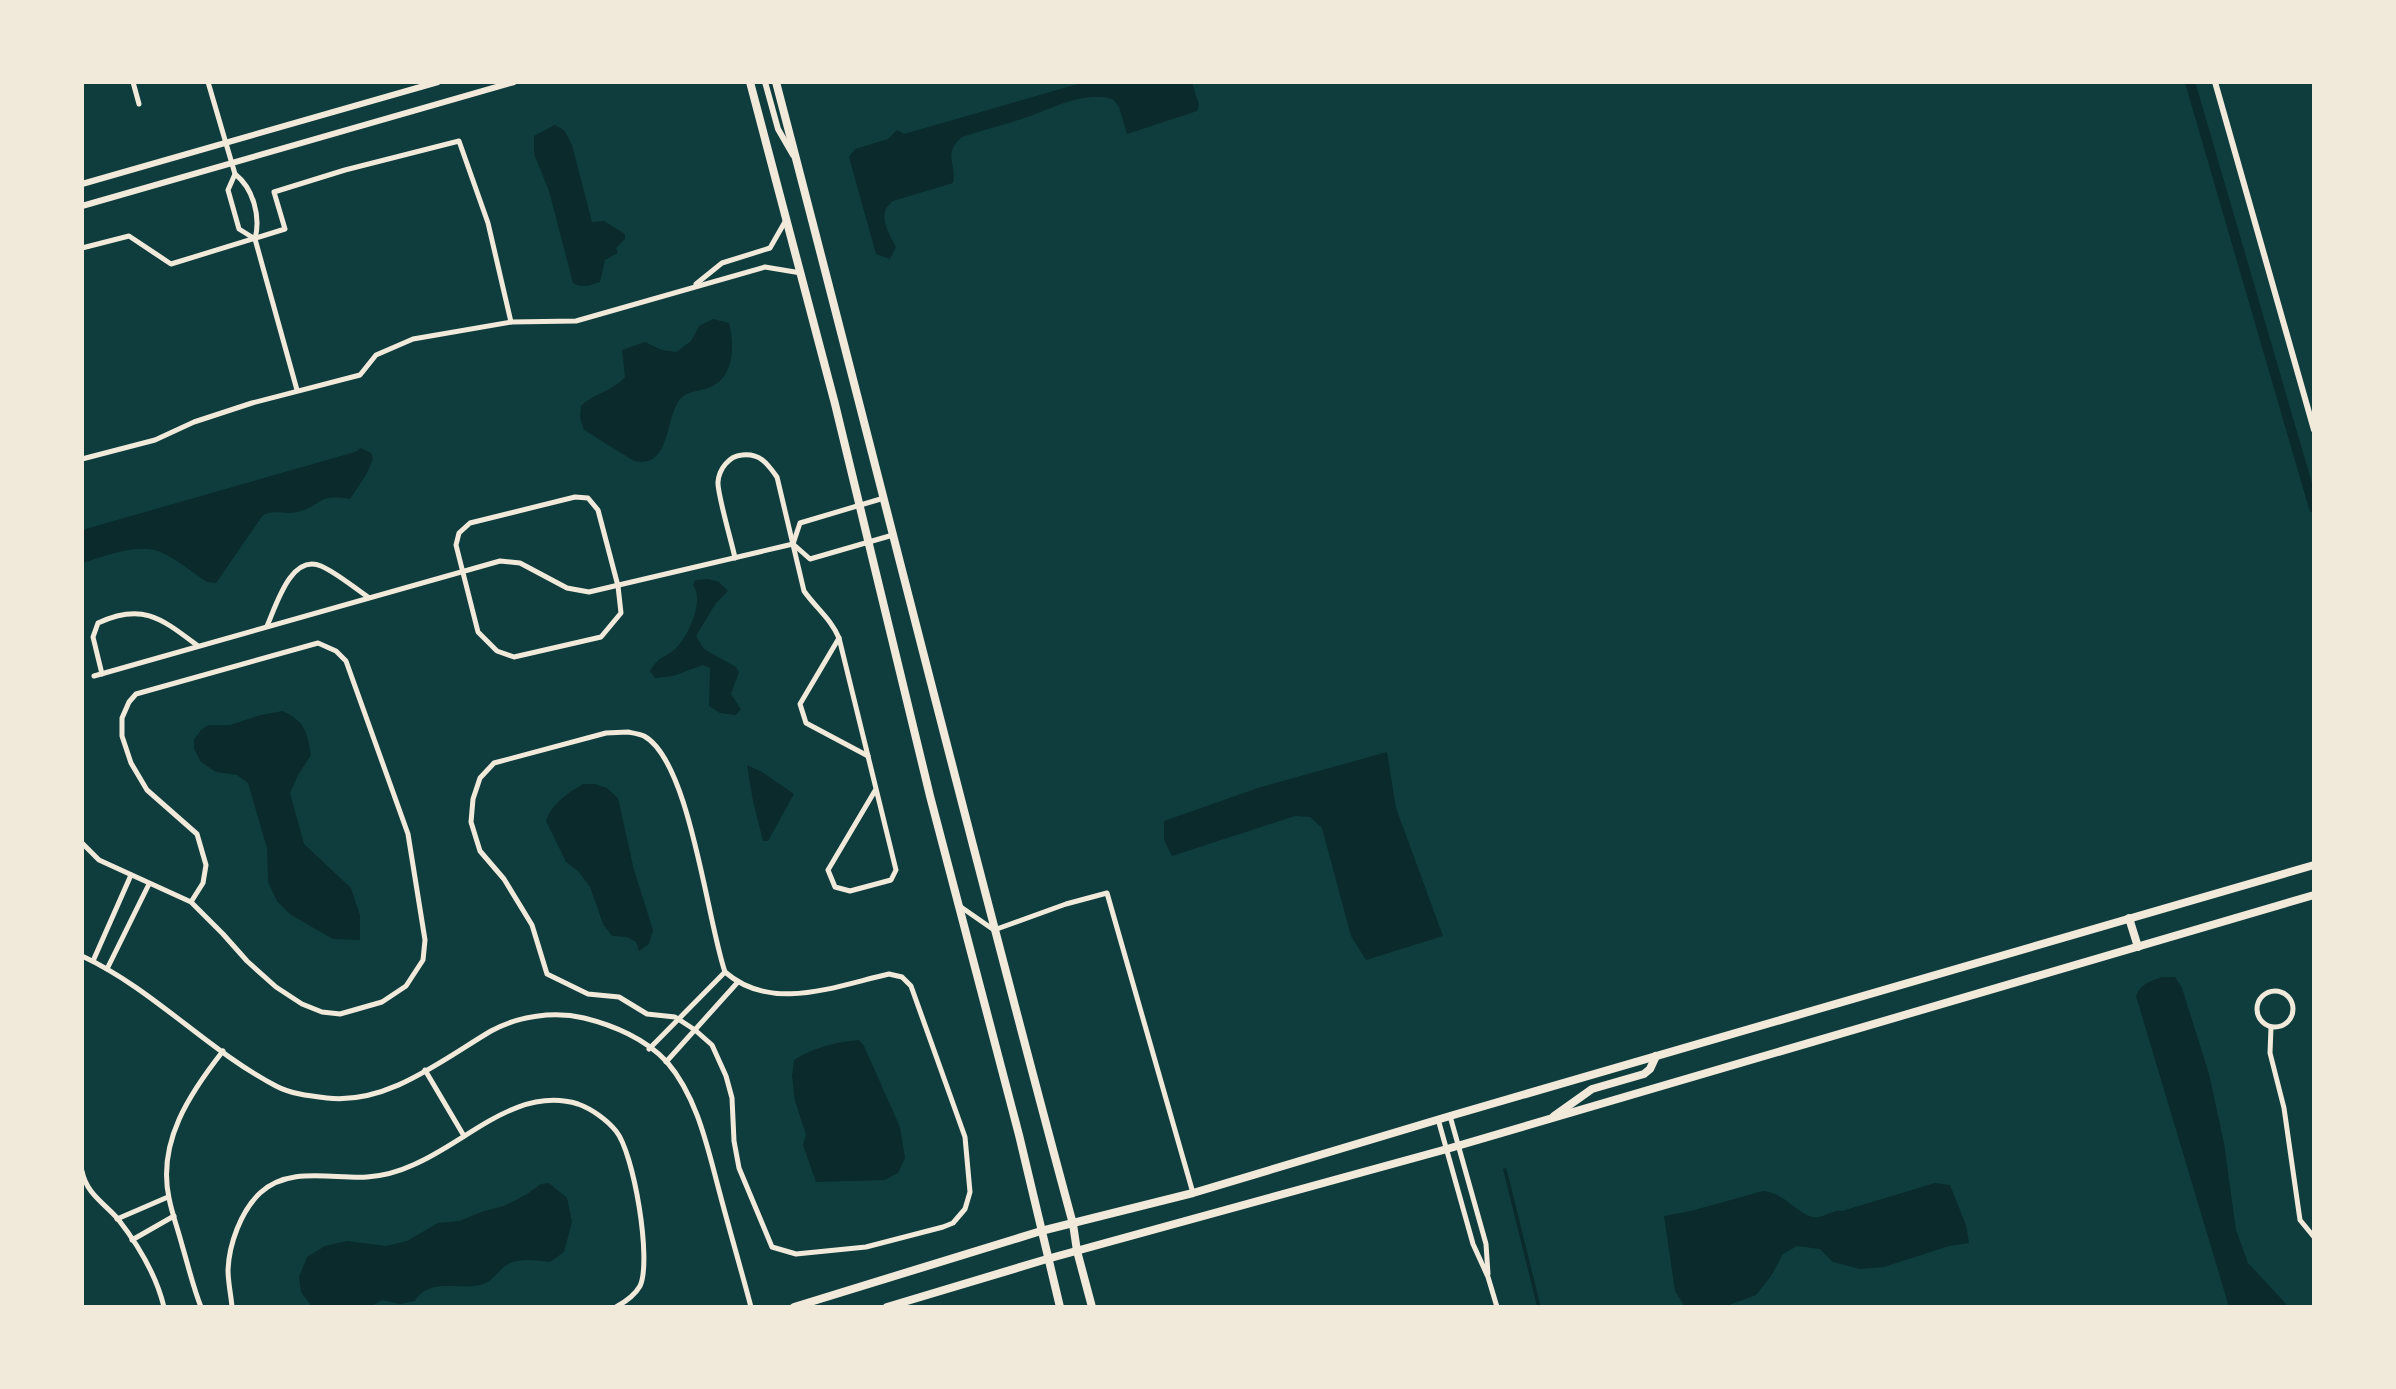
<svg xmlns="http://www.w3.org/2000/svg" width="2396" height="1389" viewBox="0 0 2396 1389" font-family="'Varela Round',sans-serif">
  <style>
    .water { fill: #0a2a2b }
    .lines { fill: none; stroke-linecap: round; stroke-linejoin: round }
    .stream { stroke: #0a2a2b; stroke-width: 3.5 }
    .canal { stroke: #0a2a2b; stroke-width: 10 }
    .minor { stroke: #f1e9da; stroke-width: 5 }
    .tertiary { stroke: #f1e9da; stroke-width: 6 }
    .primary { stroke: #f1e9da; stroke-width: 8 }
  </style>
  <rect width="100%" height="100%" fill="#0f3d3e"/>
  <g class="water">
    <path d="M1085,82H1192L1199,105L1197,111L1127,134L1119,107L1113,99C1083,91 1057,107 1030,116C1007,124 984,130 962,137C942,154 957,163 953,183L893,201C876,213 888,232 896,247L890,259L876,254L849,157L855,149L888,139L897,130L904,134Z"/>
    <path d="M555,125L564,130L572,145L592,222L604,221L625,234V239L616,248L618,253L605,260L600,282C590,285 583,289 573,283L549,191L534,154V136Z"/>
    <path d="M713,319L729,323C734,343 735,371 716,384C703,393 687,388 678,402C666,420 669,470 634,461L584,430L580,418L581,406C594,393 613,391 625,377L622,350L645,342L662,350L676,352L691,341L699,326Z"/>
    <path d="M361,448L371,453L373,459L366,475L350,499C316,493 323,506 297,512C284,515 275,509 263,515L216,583L207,582C193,573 169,553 154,550C131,545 104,557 82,563V530L355,452Z"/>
    <path d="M708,579L719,582L728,591L716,603L696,636L704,649L736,667L739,672L731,694L741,709L736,715L720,713L709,706L710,668L703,665L673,676L655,678L650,671C661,654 662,660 674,650C688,638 705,600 693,585L695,580Z"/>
    <path d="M283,711C305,722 307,731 311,755L298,775L290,793L304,844L351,888L360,915V940L333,939L291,915L277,901L268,882L267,848L248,783L237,775L216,772L201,762L194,749V740L201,730L208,725H230L261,715Z"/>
    <path d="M1387,752L1396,808L1443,936L1366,960L1351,936L1322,828L1310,817L1295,816L1172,856L1164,840V821L1261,787Z"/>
    <path d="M747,765L762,772L794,794L768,841H763L753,801Z"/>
    <path d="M583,784H595L607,788L618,798L634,870L653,930L649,944L639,951L636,942L627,937L612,936L603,924L590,887L579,872L566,862L546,821C552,803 568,793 583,784Z"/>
    <path d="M2162,977H2175L2182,988L2209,1074L2224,1143L2236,1230L2248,1263L2289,1307H2229L2136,996C2140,984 2151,981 2162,977Z"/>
    <path d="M859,1040L864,1046L900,1127L905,1158L898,1173L885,1180L816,1182L803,1145L806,1135L795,1101L792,1076L794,1060C813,1048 835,1042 859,1040Z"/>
    <path d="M549,1183L567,1198L572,1222L564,1252L550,1262C537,1261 519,1257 507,1265C499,1270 494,1279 486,1283C465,1293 430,1275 415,1301L400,1304L382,1300L371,1307H312L301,1292L299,1277L307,1257L325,1246L347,1241L386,1246L407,1241L438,1223L459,1221L484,1211L504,1206L527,1194L541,1184Z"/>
    <path d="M1935,1183L1950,1185L1966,1225L1969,1243L1949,1246L1884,1267L1860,1269L1833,1262L1820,1249L1797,1246L1783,1254L1771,1276L1756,1295L1724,1307H1685L1675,1291L1664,1216L1691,1211L1763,1191C1783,1193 1792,1208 1809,1216C1822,1221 1831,1209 1842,1211Z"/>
  </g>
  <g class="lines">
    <path class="stream" d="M1505,1170L1539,1307"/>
    <path class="canal" d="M2190,82L2314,508"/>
    <g class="minor">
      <path d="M133,82L139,104"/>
      <path d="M208,82L235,174C253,188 261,216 255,239L297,390"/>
      <path d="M235,174L228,190L239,229L255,239"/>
      <path d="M82,248L129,236L171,264L285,229L274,192L345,170L459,141L488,223L511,322"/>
      <path d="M696,284L722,263L770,248L786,220"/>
      <path d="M82,459L155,440L194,422L252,403L360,375L376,355L413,339L511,322L576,321L765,267L801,273"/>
      <path d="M575,497L588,498L598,510L618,586L621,613L601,637L514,657L497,651L478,632L456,545L459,533L470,523Z"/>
      <path d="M793,544L800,523L884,498"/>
      <path d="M793,544L810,559L893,535"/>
      <path d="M735,558C732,543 717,493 718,482C719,469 729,456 742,455C760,453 767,463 777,477L804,591C816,608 831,619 839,638L896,870L891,880L850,891L835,887L828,870L876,789"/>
      <path d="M267,626C276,606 291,553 321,566C337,573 353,587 368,597"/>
      <path d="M839,638L800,704L806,723L868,756"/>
      <path d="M102,674L93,637L98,623C143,602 162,619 198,646"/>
      <path d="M94,676L500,561L520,563L567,588L589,592L793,544"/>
      <path d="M628,732C633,733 640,734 644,736C690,761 707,920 725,972C772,1013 835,986 889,974L902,977L911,986L965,1137L970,1192L965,1209L953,1223L943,1227L866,1247L796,1254L772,1247L739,1168L734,1141L732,1098L726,1076L712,1045L695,1030L675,1017L647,1014L619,997L588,994L547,974L532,925L504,879L480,851L471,822L473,799L480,778L494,763L606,733Z"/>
      <path d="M82,843L99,860L191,902L223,934L247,961L276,987L302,1004L322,1012L340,1014L382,1002L406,986L423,960L425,940L408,834L346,661L336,651L318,643L136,694L129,702L122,718V736L131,763L147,790L197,834L206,865L203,883L191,902"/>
      <path d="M958,905L994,930L1066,904L1107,893L1193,1193"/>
      <path d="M82,956C153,989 207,1050 276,1086C291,1094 310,1096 327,1098C387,1105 442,1060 491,1031C518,1016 554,1011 584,1018C613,1025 646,1039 667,1062C698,1098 708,1150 720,1194C730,1232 741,1269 751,1307"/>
      <path d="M93,961L131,875"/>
      <path d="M107,969L149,884"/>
      <circle cx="2275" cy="1009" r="18"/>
      <path d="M2271,1027L2270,1053L2284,1108L2300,1220L2314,1237"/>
      <path d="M649,1049L725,972"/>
      <path d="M666,1062L737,983"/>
      <path d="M425,1070L464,1136"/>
      <path d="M1450,1116L1486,1244L1488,1274"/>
      <path d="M1438,1119L1473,1244L1488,1277L1497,1307"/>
      <path d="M82,1171C86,1193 104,1203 118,1219C139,1246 156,1274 164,1307"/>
      <path d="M117,1219L168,1197"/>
      <path d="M132,1240L174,1216"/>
      <path d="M201,1307C193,1287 188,1265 182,1245C178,1229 172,1214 169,1198C157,1142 190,1093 223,1051"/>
      <path d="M232,1307C231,1295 228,1282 228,1270C229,1244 241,1211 260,1193C289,1166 332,1179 367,1177C382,1176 400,1171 413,1165C465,1144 516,1085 578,1104C592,1109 607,1120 616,1131C634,1153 652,1261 640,1286C635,1295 625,1302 616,1307"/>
    </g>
    <g class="tertiary">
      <path d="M765,82L778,129L793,155"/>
      <path d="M2215,82L2314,430"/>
      <path d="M82,184L438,82"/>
      <path d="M82,206L514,82"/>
    </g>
    <g class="primary">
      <path d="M750,82L835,404L930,796L1019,1135L1060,1307"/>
      <path d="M776,82C876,463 970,844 1073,1224L1077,1251L1092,1307"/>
      <path d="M2129,918L2138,947"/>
      <path d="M1554,1116L1592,1089L1644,1074L1650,1069L1656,1056"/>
      <path d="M794,1307L1041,1231L1193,1193L1450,1116L2314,865"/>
      <path d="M887,1307L1047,1259L1447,1149L2314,895"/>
    </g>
  </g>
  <rect width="2396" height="1389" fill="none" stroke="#f1e9da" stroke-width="168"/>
</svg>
